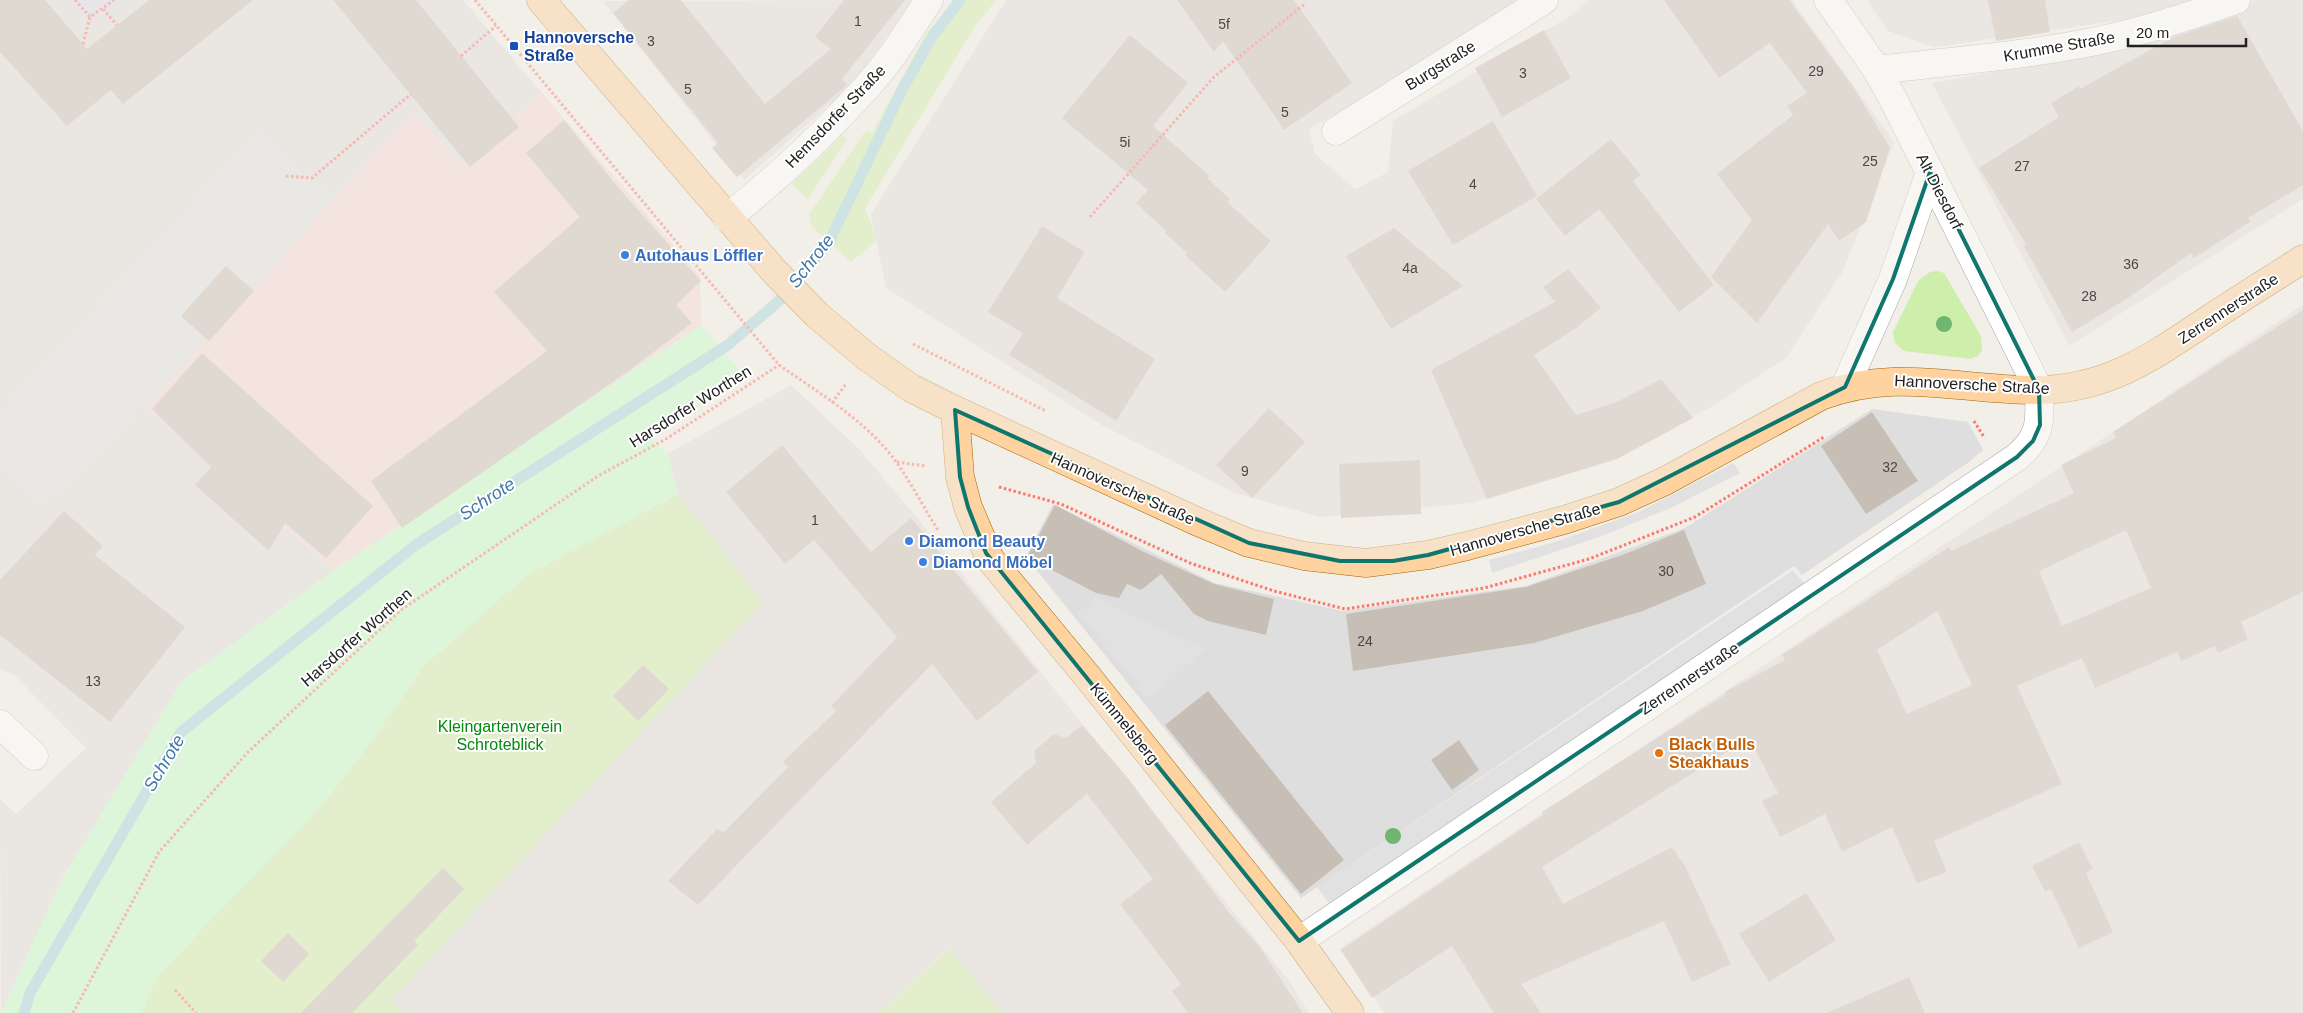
<svg xmlns="http://www.w3.org/2000/svg" width="2303" height="1013" viewBox="0 0 2303 1013" font-family="Arial,sans-serif">
  <style>
    .residential { fill: #dfdede }
    .commercial { fill: #f3d7d7 }
    .grass { fill: #ceeeac }
    .park { fill: #c4fdc7 }
    .parking { fill: #e1e1e1 }
    .plaza { fill: #dcdce8 }
    .lines { fill: none; stroke-linecap: round; stroke-linejoin: round }
    .stream { stroke: #a6d6e1; stroke-width: 11 }
    .building { fill: #c7beb6; fill-rule: evenodd }
    .minor-casing { stroke: #a8a8a8; stroke-width: 29 }
    .major-casing { stroke: #9f6600; stroke-width: 29 }
    .path { stroke: #ff776c; stroke-width: 3; stroke-dasharray: 2.5 2.5; stroke-linecap: butt }
    .minor { stroke: #fff; stroke-width: 28 }
    .major { stroke: #ffd3a0; stroke-width: 28 }
    .tree { fill: #70b670 }
    .marked { fill: none; stroke: #0f766e; stroke-width: 4; stroke-linejoin: round }
    .transit-dot { fill: #1a4fb4; stroke: #fff; stroke-width: 2 }
    .shop-dot { fill: #3f7fe0; stroke: #fff; stroke-width: 2 }
    .food-dot { fill: #e8710a; stroke: #fff; stroke-width: 2 }
    .labels { text-anchor: middle; stroke-width: 4; stroke-linejoin: round; paint-order: stroke }
    .number-label { font-size: 14px; fill: #4a4846 }
    .transit-label { font-size: 16px; font-weight: bold; fill: #164399; stroke: #fff; text-anchor: start }
    .street-label { font-size: 16px; fill: #212121; stroke: #fff }
    .shop-label { font-size: 16px; font-weight: bold; fill: #366cbe; stroke: #fff; text-anchor: start }
    .park-label { font-size: 16px; fill: #06890d; stroke: #fff }
    .food-label { font-size: 16px; font-weight: bold; fill: #c56008; stroke: #fff; text-anchor: start }
    .water-label { font-size: 18px; font-style: italic; fill: #4277a7; stroke: #fff }
  </style>
  <rect width="100%" height="100%" fill="#f2eee8"/>
  <g class="residential">
    <path d="M0,0H463L542,93L461,163L413,111L146,408L334,570L182,681L63,877L1,1013L0,799L16,814L86,748L13,674L0,669Z"/>
    <path d="M913,0L851,86L744,180L603,1Z"/>
    <path d="M1006,0H1528L1309,129L1315,154L1355,189L1388,172L1393,121L1572,15L1587,0H1792L1894,142L1843,271L1786,358L1711,407L1624,453L1472,503L1320,517L1235,493L1102,425L886,288L871,214Z"/>
    <path d="M1867,0H2196L2157,15L1934,47L1888,31Z"/>
    <path d="M2256,0H2303V199L2069,346L1932,83L2114,51Z"/>
    <path d="M2303,305V1013H1385L1339,949Z"/>
    <path d="M791,385L858,448L913,513L1290,982L1309,1013H1002L948,949L879,1013H402L391,1000L762,602L678,494L667,454Z"/>
    <path d="M1872,409L1968,422L1983,450L1969,462L1802,575L1794,566L1301,898L1026,557L1053,504L1215,583L1343,611L1526,586L1685,528Z"/>
  </g>
  <path class="commercial" d="M542,93L700,276L701,325L334,570L146,408L413,111L461,163Z"/>
  <g class="grass">
    <path d="M956,0H996L974,28L865,208L877,240L851,262L812,227L809,215L866,130L872,133L927,32Z"/>
    <path d="M842,136L847,139L808,199L791,184Z"/>
    <path d="M1930,272L1937,271L1944,273L1981,336L1982,350L1978,356L1971,359L1904,351L1895,343L1893,332L1918,281Z"/>
    <path d="M678,494L763,602L391,1000L402,1013H141L158,975L322,805L372,741L424,666L527,575Z"/>
    <path d="M949,949L1002,1013H879Z"/>
  </g>
  <path class="park" d="M701,325L747,379L648,435L667,454L678,494L527,575L424,666L372,741L322,805L158,975L141,1013H1L63,877L182,681L334,570Z"/>
  <g class="parking">
    <path d="M259,131L332,196L249,287L225,266L181,316L204,337L60,497L53,491L39,501L0,467V412Z"/>
    <path d="M1733,463L1740,473L1675,506L1602,536L1492,573L1489,560L1555,542L1639,512Z"/>
    <path d="M1793,570L1807,587L1331,906L1317,887Z"/>
    <path d="M1095,598L1205,649L1150,700L1078,613Z"/>
  </g>
  <path class="plaza" d="M65,0H123L118,5L116,11L86,23Z"/>
  <g class="lines">
    <path class="stream" d="M24,1013L30,993L181,732L417,544L728,345L782,298L829,242L903,88L932,37L960,0"/>
  </g>
  <g class="building">
    <path d="M0,0H45L87,49L149,0H253L123,104L111,90L67,126L0,52Z"/>
    <path d="M333,0H416L519,127L470,167Z"/>
    <path d="M629,0H681L765,104L831,49L815,37L844,0H905L842,79L847,85L737,177L712,148L718,143L613,13Z"/>
    <path d="M1177,0H1294L1352,83L1284,130L1223,41L1214,52Z"/>
    <path d="M1664,0H1789L1854,88L1890,148L1866,222L1839,241L1828,224L1757,323L1711,277L1752,220L1717,174L1793,115L1787,106L1807,93L1770,43L1719,78Z"/>
    <path d="M1988,0H2045L2050,32L1996,41Z"/>
    <path d="M2237,16L2303,131V185L2248,218L2251,221L2194,258L2191,253L2125,300L2072,332L2024,246L2026,244L1979,168L2059,117L2051,103L2079,86L2080,89L2172,38Z"/>
    <path d="M1544,30L1571,78L1502,117L1475,68Z"/>
    <path d="M1130,35L1188,83L1153,126L1210,176L1207,178L1230,199L1227,202L1271,241L1225,292L1185,255L1187,253L1165,233L1166,231L1136,203L1148,190L1062,118Z"/>
    <path d="M564,120L616,185L701,281L676,305L692,323L630,370L402,528L371,481L547,351L494,292L580,217L526,153Z"/>
    <path d="M1493,121L1537,196L1453,245L1408,171Z"/>
    <path d="M1611,139L1641,175L1633,181L1714,285L1679,312L1599,209L1565,236L1536,199Z"/>
    <path d="M1042,226L1085,252L1057,298L1155,359L1116,421L1009,355L1023,333L988,312Z"/>
    <path d="M1394,228L1463,286L1391,329L1346,256Z"/>
    <path d="M226,266L254,291L209,341L181,316Z"/>
    <path d="M1568,269L1601,308L1576,328L1534,355L1576,415L1617,402L1661,379L1693,418L1617,459L1487,499L1431,370L1555,302L1543,287Z"/>
    <path d="M2303,310V592L2241,622L2248,639L2218,653L2215,646L2181,661L2177,652L2095,688L2082,658L2017,686L2062,784L1934,841L1947,872L1917,883L1892,827L1842,852L1825,814L1780,837L1762,801L1778,793L1749,738L1542,867L1563,904L1672,847L1685,866L1731,964L1692,982L1664,921L1521,984L1541,1013H1494L1452,946L1372,998L1341,950L1543,815L1542,812L1726,694L1725,692L1785,660L1782,655L1949,547L1951,551L2074,493L2061,465L2116,438L2113,432ZM2126,530L2151,588L2062,626L2039,571ZM1937,611L1972,685L1907,714L1877,650Z"/>
    <path d="M202,353L373,506L326,558L285,523L269,551L195,485L211,467L152,409Z"/>
    <path d="M1269,408L1305,442L1252,498L1216,465Z"/>
    <path d="M1872,412L1918,481L1866,514L1821,446Z"/>
    <path d="M782,445L871,552L911,518L1038,672L977,721L932,664L698,905L668,881L717,829L724,832L788,767L783,762L836,711L831,706L897,637L814,540L785,564L726,492Z"/>
    <path d="M1420,460L1421,514L1341,518L1339,464Z"/>
    <path d="M1055,505L1144,552L1214,584L1274,599L1266,635L1208,621L1194,614L1161,574L1141,590L1127,584L1119,598L1096,593L1027,557Z"/>
    <path d="M64,511L103,546L95,555L185,627L110,722L0,635V580Z"/>
    <path d="M1684,530L1706,584L1643,611L1534,643L1353,671L1346,614L1526,587L1625,554Z"/>
    <path d="M643,665L669,689L638,721L613,696Z"/>
    <path d="M1208,691L1344,860L1301,894L1165,725Z"/>
    <path d="M1082,725L1127,777L1230,914L1259,946L1303,1013H1188L1172,991L1181,984L1120,904L1153,879L1087,794L1027,845L991,802L1036,763L1034,751L1054,734L1066,738Z"/>
    <path d="M1459,740L1479,770L1452,790L1431,760Z"/>
    <path d="M2079,842L2093,869L2086,873L2113,932L2079,948L2051,889L2045,892L2032,866Z"/>
    <path d="M443,868L464,889L414,941L418,945L352,1013H301Z"/>
    <path d="M1806,893L1836,940L1769,982L1739,934Z"/>
    <path d="M288,933L309,954L283,982L261,961Z"/>
    <path d="M1909,977L1925,1013H1827Z"/>
  </g>
  <g class="lines">
    <defs>
      <g id="minor">
        <path d="M1877,70C1958,60 2040,55 2119,36C2159,27 2197,13 2236,0"/>
        <path d="M1336,131L1544,0"/>
        <path d="M727,218C775,180 822,136 864,90C889,63 909,31 929,0"/>
        <path d="M1845,387L1893,279L1930,172"/>
        <path d="M0,724L34,756"/>
        <path d="M1299,941L2017,457C2042,436 2040,420 2039,390L1891,95L1877,70L1828,0"/>
      </g>
      <g id="major">
        <path d="M541,0L774,271L817,315L867,357L911,388L955,410L1196,521L1249,543L1304,556L1366,563L1428,555L1467,546L1564,520L1619,502L1665,481L1821,396C1898,367 1960,391 2038,390C2111,389 2156,354 2214,316C2243,297 2273,278 2303,259"/>
        <path d="M955,410L960,477L968,507L990,559L1087,676L1299,941L1350,1013"/>
      </g>
    </defs>
    <use href="#minor" class="minor-casing"/>
    <use href="#major" class="major-casing"/>
    <g class="path">
      <path d="M75,0L90,17L114,0"/>
      <path d="M475,0L779,365C819,393 868,422 897,463C912,485 925,509 939,532"/>
      <path d="M103,9L117,25"/>
      <path d="M83,44L90,17"/>
      <path d="M461,56L496,26"/>
      <path d="M286,176L312,178L411,94"/>
      <path d="M1090,217L1214,77L1306,3"/>
      <path d="M913,344L1046,411"/>
      <path d="M832,403L846,384"/>
      <path d="M1974,421L1984,437"/>
      <path d="M897,462L926,466"/>
      <path d="M999,487L1061,504L1190,563L1274,591L1345,609L1484,588L1589,559L1695,517L1824,437"/>
      <path d="M175,990L196,1013"/>
      <path d="M73,1013L159,852L248,752L401,610L598,476L666,439L779,365"/>
    </g>
    <use href="#minor" class="minor"/>
    <use href="#major" class="major"/>
  </g>
  <g class="tree">
    <circle cx="1944" cy="324" r="8"/>
    <circle cx="1393" cy="836" r="8"/>
  </g>
  <path d="M0 0H2303V1013H0ZM1930,172L2039,390L2040,425L2033,441L2017,457L1299,941L986,553L968,507L960,477L955,410L1249,543L1340,561H1393L1428,555L1619,502L1845,387L1893,279Z" fill="#f2eee8" fill-opacity=".55" fill-rule="evenodd"/>
  <path class="marked" d="M1930,172L2039,390L2040,425L2033,441L2017,457L1299,941L986,553L968,507L960,477L955,410L1249,543L1340,561H1393L1428,555L1619,502L1845,387L1893,279Z"/>
  <rect class="transit-dot" x="509" y="41" width="10" height="10" rx="2.5"/>
  <g class="shop-dot">
    <circle cx="625" cy="255" r="5"/>
    <circle cx="909" cy="541" r="5"/>
    <circle cx="923" cy="562" r="5"/>
  </g>
  <circle class="food-dot" cx="1659" cy="753" r="5"/>
  <g class="labels">
    <g class="number-label">
      <text x="858" y="26">1</text>
      <text x="1224" y="29">5f</text>
      <text x="651" y="46">3</text>
      <text x="1816" y="76">29</text>
      <text x="1523" y="78">3</text>
      <text x="688" y="94">5</text>
      <text x="1285" y="117">5</text>
      <text x="1125" y="147">5i</text>
      <text x="1870" y="166">25</text>
      <text x="2022" y="171">27</text>
      <text x="1473" y="189">4</text>
      <text x="2131" y="269">36</text>
      <text x="1410" y="273">4a</text>
      <text x="2089" y="301">28</text>
      <text x="1890" y="472">32</text>
      <text x="1245" y="476">9</text>
      <text x="815" y="525">1</text>
      <text x="1666" y="576">30</text>
      <text x="1365" y="646">24</text>
      <text x="93" y="686">13</text>
    </g>
    <g class="transit-label">
      <text x="524" y="43">Hannoversche<tspan x="524" dy="18">Straße</tspan></text>
    </g>
    <g class="street-label">
      <text transform="translate(2059 46) rotate(-10)" y="6">Krumme Straße</text>
      <text transform="translate(1440 65) rotate(-32)" y="6">Burgstraße</text>
      <text transform="translate(835 116) rotate(-46)" y="6">Hemsdorfer Straße</text>
      <text transform="translate(1940 191) rotate(63)" y="6">Alt Diesdorf</text>
      <text transform="translate(2228 308) rotate(-33)" y="6">Zerrennerstraße</text>
      <text transform="translate(1972 384) rotate(3)" y="6">Hannoversche Straße</text>
      <text transform="translate(690 406) rotate(-32)" y="6">Harsdorfer Worthen</text>
      <text transform="translate(1123 488) rotate(24)" y="6">Hannoversche Straße</text>
      <text transform="translate(1525 529) rotate(-16)" y="6">Hannoversche Straße</text>
      <text transform="translate(356 637) rotate(-41)" y="6">Harsdorfer Worthen</text>
      <text transform="translate(1689 678) rotate(-34)" y="6">Zerrennerstraße</text>
      <text transform="translate(1125 723) rotate(51)" y="6">Kümmelsberg</text>
    </g>
    <g class="shop-label">
      <text x="635" y="261">Autohaus Löffler</text>
      <text x="919" y="547">Diamond Beauty</text>
      <text x="933" y="568">Diamond Möbel</text>
    </g>
    <g class="park-label">
      <text x="500" y="732">Kleingartenverein<tspan x="500" dy="18">Schroteblick</tspan></text>
    </g>
    <g class="food-label">
      <text x="1669" y="750">Black Bulls<tspan x="1669" dy="18">Steakhaus</tspan></text>
    </g>
    <g class="water-label">
      <text transform="translate(811 261) rotate(-52)" y="6">Schrote</text>
      <text transform="translate(487 499) rotate(-33)" y="6">Schrote</text>
      <text transform="translate(164 763) rotate(-59)" y="6">Schrote</text>
    </g>
  </g>
  <path d="M2128 38v8h118v-8" fill="none" stroke="#212121" stroke-width="2.5"/>
  <text x="2136" y="38" font-size="15" fill="#212121" stroke="#ffffff" stroke-width="4" paint-order="stroke">20 m</text>
</svg>
